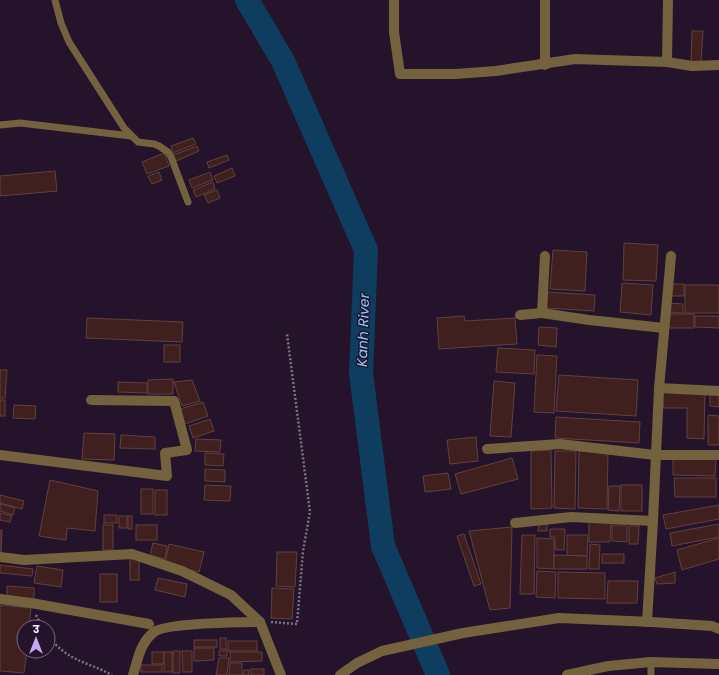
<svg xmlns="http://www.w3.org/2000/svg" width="719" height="675" viewBox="0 0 719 675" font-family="Poppins,'Noto Sans Devanagari',sans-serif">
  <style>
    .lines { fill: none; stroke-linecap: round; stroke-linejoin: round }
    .river { stroke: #0f3d60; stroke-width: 24 }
    .building { fill: #3f201f; stroke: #62403e }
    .path { stroke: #807185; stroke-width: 2.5; stroke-dasharray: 2 2; stroke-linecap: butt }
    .service { stroke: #73623d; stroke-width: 7 }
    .minor { stroke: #73623d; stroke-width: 10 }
    .tertiary { stroke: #73623d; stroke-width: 10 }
    .labels { text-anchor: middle; stroke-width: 3; stroke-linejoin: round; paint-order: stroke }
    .water-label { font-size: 14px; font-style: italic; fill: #8cc7fb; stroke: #24132a }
  </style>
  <rect width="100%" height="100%" fill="#24132a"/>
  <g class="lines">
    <path class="river" d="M247,0L283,61L366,250L361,373L383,546L438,675"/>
  </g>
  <g class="building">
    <path d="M692,31H703L701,63H691Z"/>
    <path d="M193,138L196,144L173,153L171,146Z"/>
    <path d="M197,146L199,151L176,161L173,155Z"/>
    <path d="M164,153L169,166L147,174L142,162Z"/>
    <path d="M227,155L229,160L209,168L207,162Z"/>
    <path d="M232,168L235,176L217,183L214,176Z"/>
    <path d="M55,171L57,191L0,196V176Z"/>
    <path d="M159,172L162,180L152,184L148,176Z"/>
    <path d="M210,172L213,180L192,188L189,180Z"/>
    <path d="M213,182L215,189L196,197L193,190Z"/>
    <path d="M217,190L220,198L208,203L204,195Z"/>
    <path d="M624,243L658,245L656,281L623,280Z"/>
    <path d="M553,250L587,252L585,291L550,289Z"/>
    <path d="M622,283L653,285L651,315L620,312Z"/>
    <rect x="669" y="284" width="15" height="12"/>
    <rect x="685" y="285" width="34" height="28"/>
    <path d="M547,292L595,295L594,311L546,308Z"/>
    <path d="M669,303L683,304V313L669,312Z"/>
    <rect x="666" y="314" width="28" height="14"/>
    <path d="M464,316L465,321L515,318L517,344L439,349L437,318Z"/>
    <path d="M695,316H719V328L695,327Z"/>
    <path d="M87,318L183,322L182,342L86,338Z"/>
    <path d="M539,327L557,328L556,347L538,345Z"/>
    <rect x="164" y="345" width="16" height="17"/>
    <path d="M498,348L535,350L534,374L496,372Z"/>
    <path d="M537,355L557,356L554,413L534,412Z"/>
    <path d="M0,370H7L5,398H0Z"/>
    <path d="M559,375L638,380L636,416L556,411Z"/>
    <path d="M173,379V394H148V380Z"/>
    <path d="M192,380L200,401L182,406L174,382Z"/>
    <path d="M494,381L515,383L511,437L490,436Z"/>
    <path d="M118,382L147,383V393L118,392Z"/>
    <path d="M663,391L705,392L704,439L687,438V408H663Z"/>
    <path d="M710,393H719V407L710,406Z"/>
    <rect x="0" y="400" width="5" height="16"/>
    <path d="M203,402L208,416L185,424L180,409Z"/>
    <path d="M14,405L36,406L35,419L13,418Z"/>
    <path d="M708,415L719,416V445H708Z"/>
    <path d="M556,417L640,422L639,443L555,438Z"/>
    <path d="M210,419L214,431L193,438L189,426Z"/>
    <path d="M84,433L115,434L114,460L82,459Z"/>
    <path d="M121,435L155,437V449L120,448Z"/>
    <path d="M476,437L478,461L450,464L447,440Z"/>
    <path d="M196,439L221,440L220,452L195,451Z"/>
    <path d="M551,450L552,508L531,509V451Z"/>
    <path d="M555,451H576L575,509L554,508Z"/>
    <path d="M579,451L608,452L607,509L578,508Z"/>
    <path d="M205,453L224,454L223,466L205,465Z"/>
    <path d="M673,455L716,456L715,476L673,475Z"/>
    <path d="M512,458L518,479L461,494L455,474Z"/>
    <path d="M205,469L225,470V482L205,481Z"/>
    <path d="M448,473L451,489L425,492L423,476Z"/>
    <path d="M674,478H716V497H675Z"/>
    <path d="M50,480L98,491L95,531L67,528L66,540L39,536Z"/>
    <path d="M205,485L231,486L230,501L204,500Z"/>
    <rect x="621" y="485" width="21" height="26"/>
    <path d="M609,486H620L619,511L608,510Z"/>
    <rect x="141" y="489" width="12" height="25"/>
    <rect x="155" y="490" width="12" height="25"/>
    <path d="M0,495L24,501L22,509L0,503Z"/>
    <path d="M0,504L15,508L13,515L0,511Z"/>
    <path d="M719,505V519L666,529L663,515Z"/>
    <path d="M0,513L12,516L10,522L0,520Z"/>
    <rect x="104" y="515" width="13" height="8"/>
    <rect x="119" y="516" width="8" height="12"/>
    <rect x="128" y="516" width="4" height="13"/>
    <path d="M589,522H611L610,542H589Z"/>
    <path d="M539,524H547V531H538Z"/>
    <path d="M719,524V537L672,546L670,533Z"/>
    <rect x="103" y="525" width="10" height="25"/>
    <rect x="136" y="525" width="21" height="15"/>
    <path d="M612,525H627V542L612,541Z"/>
    <path d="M629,526H639L638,544H629Z"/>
    <path d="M512,527L510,608L490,610L469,531Z"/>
    <path d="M550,529H565L564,550H555V537H550Z"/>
    <path d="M0,530H2L1,555H0Z"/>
    <path d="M464,534L481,584L474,586L457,536Z"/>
    <path d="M522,535H535L534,594H520Z"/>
    <path d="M567,535H588L587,556H567Z"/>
    <path d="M537,538L554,539V569L537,568Z"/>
    <path d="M719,538V559L682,570L677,550Z"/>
    <path d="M153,543L167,546L165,559L150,555Z"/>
    <path d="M169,544L204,552L199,572L165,564Z"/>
    <path d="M590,544L600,545L599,569H589Z"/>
    <path d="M277,552H297L295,587L276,586Z"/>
    <rect x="602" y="554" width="22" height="9"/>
    <path d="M554,555L587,556V569H554Z"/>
    <rect x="130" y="558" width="9" height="22"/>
    <path d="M0,565L33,569L32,576L0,573Z"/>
    <path d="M37,566L63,570L61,587L34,583Z"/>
    <path d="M537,571L556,572L555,598L536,597Z"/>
    <path d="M558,572L605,573V599L558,598Z"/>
    <path d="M675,572V583L657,584L655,578Z"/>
    <rect x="100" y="574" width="17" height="28"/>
    <path d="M158,578L187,584L185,597L155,590Z"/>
    <path d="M608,581H638L637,603H607Z"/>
    <path d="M7,586L34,588V601L7,599Z"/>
    <path d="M272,588L294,589L292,619L271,618Z"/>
    <path d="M0,605L31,608L29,627H24V651H27L24,673L0,671Z"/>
    <rect x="220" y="638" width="6" height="11"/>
    <rect x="194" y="640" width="23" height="7"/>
    <rect x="228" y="641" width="29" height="10"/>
    <path d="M194,648H214V660L194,661Z"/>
    <path d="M227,650V656H219V651Z"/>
    <rect x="173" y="651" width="7" height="22"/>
    <path d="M182,651H192V672H183Z"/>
    <rect x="152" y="652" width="12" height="12"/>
    <rect x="164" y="652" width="8" height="20"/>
    <path d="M230,652H262V661L230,662Z"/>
    <path d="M219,658H229L227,675H216Z"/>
    <path d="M230,663H242V675H229Z"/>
    <rect x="141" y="665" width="21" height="7"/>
    <rect x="251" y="669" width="13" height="6"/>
    <path d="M244,670H249V675H243Z"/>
  </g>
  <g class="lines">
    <g class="path">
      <path d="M36,615L42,627"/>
      <path d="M271,622L297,624L303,551L310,512L287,334"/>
      <path d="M48,635C66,661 86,661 112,675"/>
    </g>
    <g class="service">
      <path d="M55,0L61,23L69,42L124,128L138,142L154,144L159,146L168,152L171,157L188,202"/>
      <path d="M0,125L20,123L131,136"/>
      <path d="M651,662V675"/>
    </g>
    <g class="minor">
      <path d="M394,0V32L400,74H455L496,71L575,59L667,62L692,66L719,65"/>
      <path d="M545,0V65"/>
      <path d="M667,62L668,0"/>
      <path d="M545,256L542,313L589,320L664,328"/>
      <path d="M520,315L542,313"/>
      <path d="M659,388L719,391"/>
      <path d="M487,449L560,444L655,455H719"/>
      <path d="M0,455L167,476L165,453L187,450L174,401L91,400"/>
      <path d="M515,523L571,517L653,521"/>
      <path d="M0,557L24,560L132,554L182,571L231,595L260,622L281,675"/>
      <path d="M0,599L31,603L149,624"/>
      <path d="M647,622L653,521L659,388L671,256"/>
      <path d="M133,675C138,659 140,643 154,632C166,623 241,622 260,622"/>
      <path d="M340,675L357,663L382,651L463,633L559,618L652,622L712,626L719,629"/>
    </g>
    <path class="tertiary" d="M567,675L608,666L651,662L719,664"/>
  </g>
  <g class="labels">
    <g class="water-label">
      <text transform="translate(363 330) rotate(-88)" y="5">Kanh River</text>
    </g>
  </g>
  <g transform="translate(36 639)"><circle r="19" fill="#24132a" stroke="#7a6b7f"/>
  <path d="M0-3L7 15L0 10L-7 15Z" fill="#c6a6f0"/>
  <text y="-6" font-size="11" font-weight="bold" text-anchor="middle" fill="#faeffe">उ</text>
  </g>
</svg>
